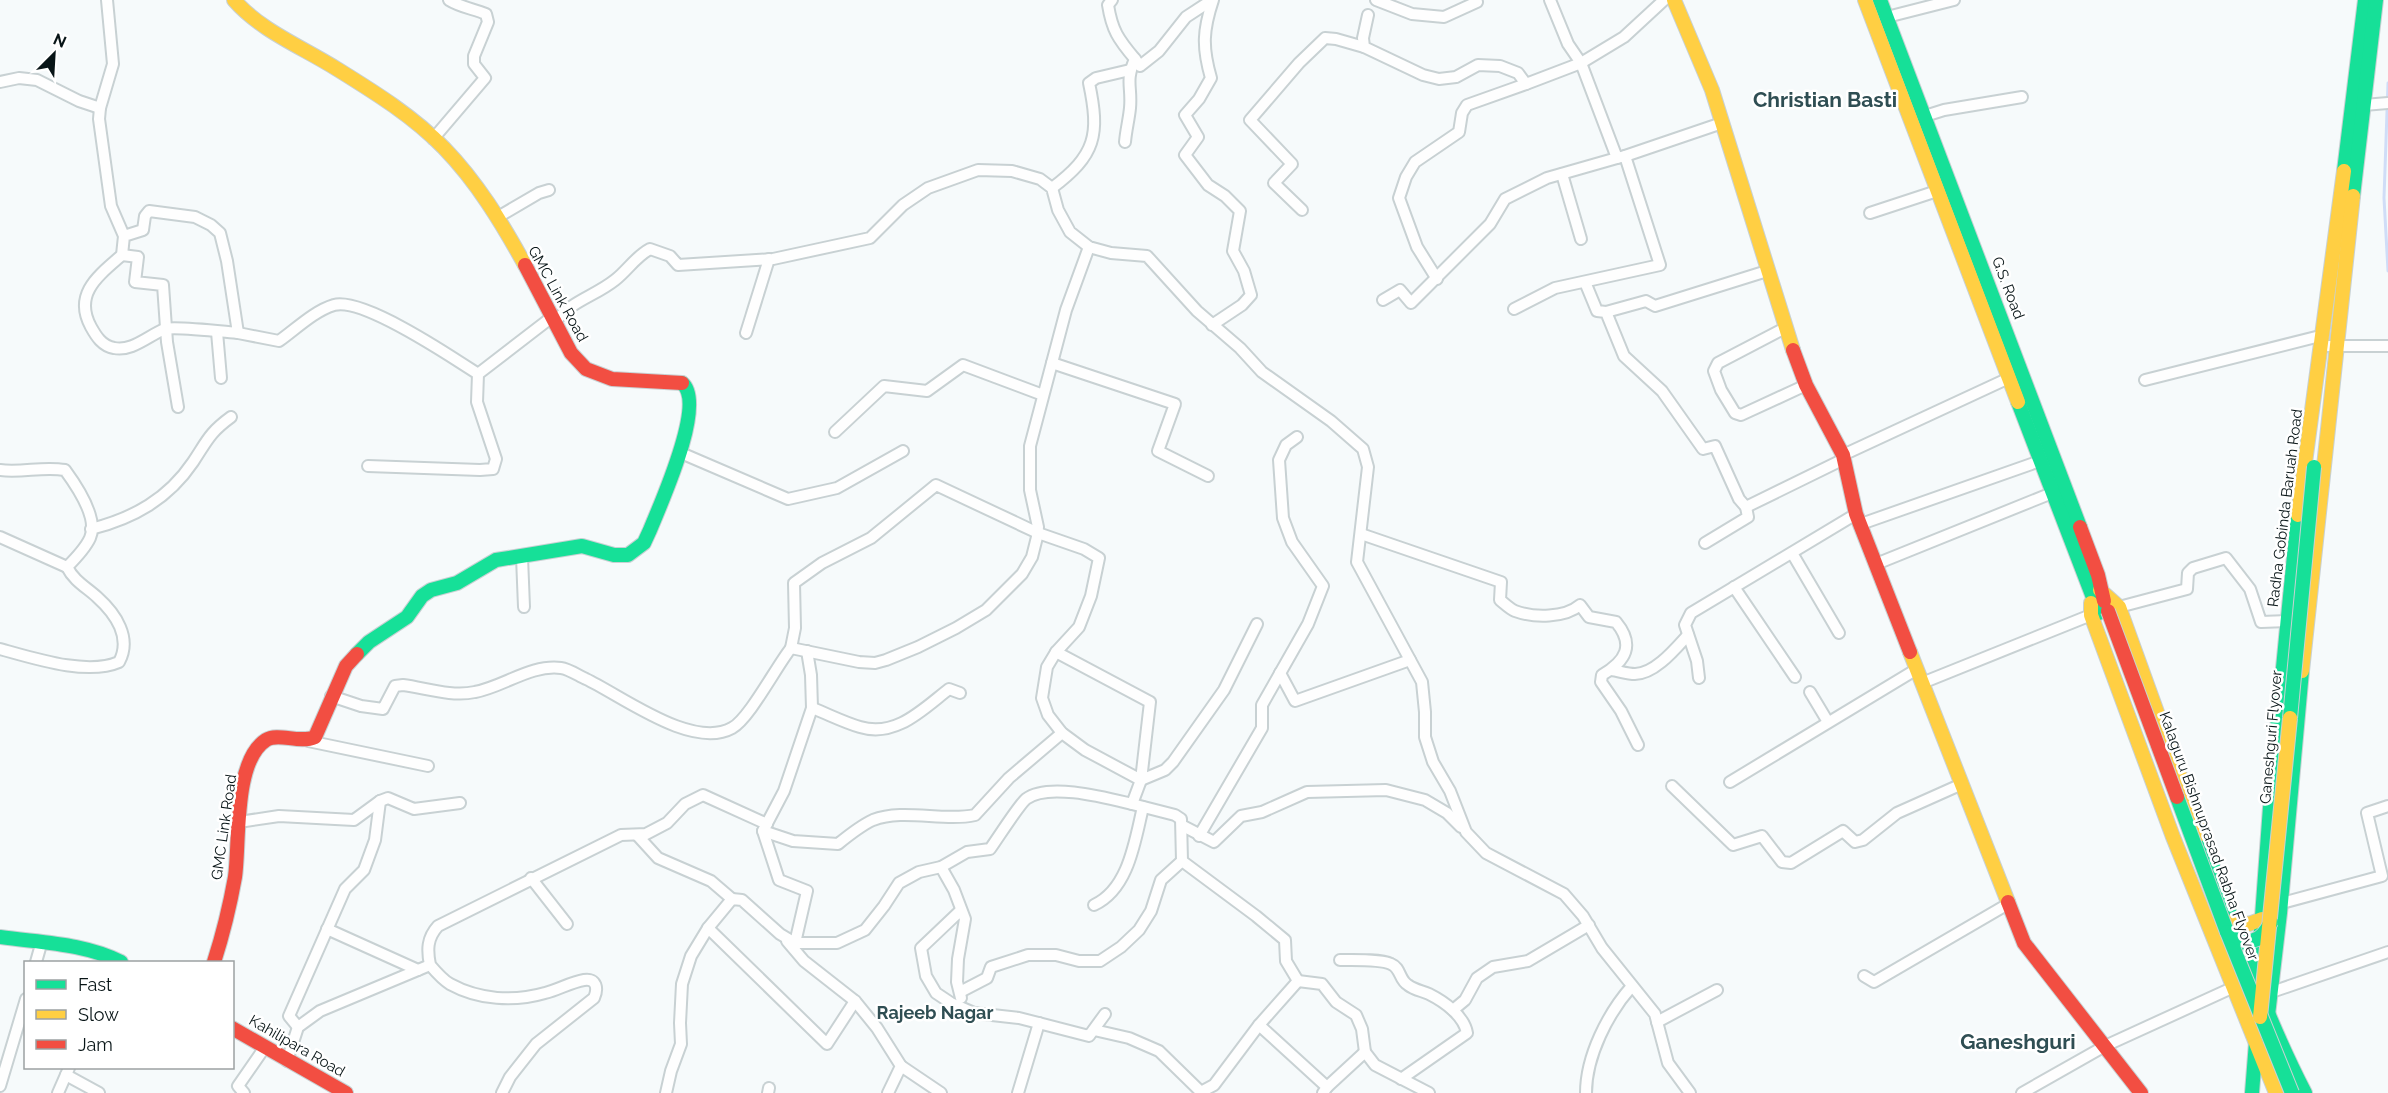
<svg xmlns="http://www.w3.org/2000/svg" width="2388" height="1093" viewBox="0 0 2388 1093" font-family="Raleway,sans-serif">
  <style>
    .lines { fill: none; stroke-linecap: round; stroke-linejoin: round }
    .stream { stroke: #d0ddf7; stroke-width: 3 }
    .street-casing { stroke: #c8d1d3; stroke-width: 14 }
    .fast-casing { stroke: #c8d1d3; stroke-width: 16 }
    .slow-casing { stroke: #c8d1d3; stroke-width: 16 }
    .jam-casing { stroke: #c8d1d3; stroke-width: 16 }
    .street { stroke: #fefefe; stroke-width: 10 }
    .fast { stroke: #16e098; stroke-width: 14 }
    .slow { stroke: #ffcf43; stroke-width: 14 }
    .jam { stroke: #f24e42; stroke-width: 14 }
    .fast-bridge-casing { stroke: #c8d1d3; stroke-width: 16; stroke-linecap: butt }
    .slow-bridge-casing { stroke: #c8d1d3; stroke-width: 16; stroke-linecap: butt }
    .jam-bridge-casing { stroke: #c8d1d3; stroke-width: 16; stroke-linecap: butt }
    .fast-bridge { stroke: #16e098; stroke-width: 14 }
    .slow-bridge { stroke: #ffcf43; stroke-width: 14 }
    .jam-bridge { stroke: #f24e42; stroke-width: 14 }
    .labels { text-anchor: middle; stroke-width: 5; stroke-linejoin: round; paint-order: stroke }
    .street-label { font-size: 15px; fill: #081517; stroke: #fff }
    .quarter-label { font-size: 18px; font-weight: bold; fill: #2f4e53; stroke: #fff }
    .district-label { font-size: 21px; font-weight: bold; fill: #2f4e53; stroke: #fff }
  </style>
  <rect width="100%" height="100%" fill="#f6fafb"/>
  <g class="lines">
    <path class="stream" d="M2388,83L2384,198L2388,271"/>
    <defs>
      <g id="street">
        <path d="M107,0L113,64L100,108L99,119L111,206L124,236L122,255C98,276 73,294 91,327C96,336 102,346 114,348C132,352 149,335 165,329C175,326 225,332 238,333L227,261L220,233L211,225L195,217L149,211L145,216L143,230L124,236"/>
        <path d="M1112,0L1108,5C1112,30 1118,39 1135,59C1125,82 1132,86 1130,108C1129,119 1126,130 1125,142"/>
        <path d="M1376,0L1412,14L1444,17L1477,2"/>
        <path d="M1368,15L1363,38L1364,47L1423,75L1439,79L1456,77L1478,65L1500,66L1518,73L1526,84L1581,63L1624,37L1664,0"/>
        <path d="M1887,17L1954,0"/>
        <path d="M1135,59L1140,66L1159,51L1186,17L1212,0"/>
        <path d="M0,82L19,78L37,80L79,101L100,108"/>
        <path d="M2364,105L2388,103"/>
        <path d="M1925,116L1944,110L2022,97"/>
        <path d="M433,139L485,78L474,64V56L488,22L486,14C474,9 460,7 449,0"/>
        <path d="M1625,156L1722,123"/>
        <path d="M1562,174L1581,239"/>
        <path d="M1052,188C1096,155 1100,135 1089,83L1096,78L1130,70"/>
        <path d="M1302,210L1274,183L1292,164L1250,120L1299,63L1325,38L1336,39L1364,47"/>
        <path d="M1870,213L1937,191"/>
        <path d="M498,217L539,193L549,190"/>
        <path d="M122,255L138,257L135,282L163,285L167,342L178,407"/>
        <path d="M1437,279L1417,247L1399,198L1406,177L1415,162L1459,132L1462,113L1467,105L1526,84"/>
        <path d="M1585,282L1597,311L1606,312L1624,356L1662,391L1703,449L1715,446L1739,499L1746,507L1844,459"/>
        <path d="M1383,300L1400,290L1411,303L1490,224L1505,199L1547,178L1617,158"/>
        <path d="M1514,309L1555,288L1660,265L1625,156L1617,158L1581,63L1568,44L1550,0"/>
        <path d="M1606,312L1646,301L1655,306L1767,271"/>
        <path d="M555,322C571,301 595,296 615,280C628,270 635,257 650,249L670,256L678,265L773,259L870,238L903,205L928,188L978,170L1012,171L1040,179L1052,188L1058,210L1070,232L1089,247L1111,253L1147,256L1197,311L1240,348L1262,372L1331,421L1363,449L1368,467L1357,562L1422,682L1425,712V737L1433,762L1450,791L1466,832L1486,853L1564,894L1583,916L1602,948L1655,1014L1668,1063L1690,1093"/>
        <path d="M1212,325L1242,305L1251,295L1244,271L1233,251L1240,211L1225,196L1208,185L1185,155L1198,137L1185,115L1199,99L1211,78C1202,47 1203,30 1213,0"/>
        <path d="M1785,328L1718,363L1714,371L1721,390L1735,413L1741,415L1806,385"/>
        <path d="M217,332L221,378"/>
        <path d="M238,333L279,341C296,329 314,311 334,305C363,297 452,357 478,374"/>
        <path d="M746,333L769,259"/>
        <path d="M2328,346H2388"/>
        <path d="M1052,363L1175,404L1158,451L1208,476"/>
        <path d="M2145,380L2324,335"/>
        <path d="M835,432L884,386L927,391L963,365L1043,395"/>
        <path d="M681,453L788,499L837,488L903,451"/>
        <path d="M1843,455L2009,378"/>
        <path d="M368,466L480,470L493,469L496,459L477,402L478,374L552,317"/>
        <path d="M0,470C22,473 43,466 65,470C76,485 99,518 90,538C85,549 75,559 67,567C74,581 86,587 97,597C116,614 132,638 119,662C87,676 33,658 0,649"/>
        <path d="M1861,524L2040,461"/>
        <path d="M91,529C134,518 168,499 193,462C207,441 209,433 231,417"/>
        <path d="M1361,534L1501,582L1500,600C1505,604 1510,609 1515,611C1534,618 1565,618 1580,605L1589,617L1616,622C1635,645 1626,661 1602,675L1601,682L1621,711L1638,745"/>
        <path d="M0,537L67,567"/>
        <path d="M1705,543L1748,517L1746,507"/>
        <path d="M1792,553L1839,633"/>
        <path d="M522,557L524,607"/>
        <path d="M1876,564L2052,493"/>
        <path d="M1734,587L1795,677"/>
        <path d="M2119,607L2187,589L2188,573L2193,568L2226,558L2250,589L2261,622L2288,621"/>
        <path d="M1056,652L1150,702L1141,780L1165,770L1173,762L1224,690L1257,624"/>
        <path d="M1611,670C1619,671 1627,674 1635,674C1655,674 1676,648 1688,635"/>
        <path d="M1280,673L1295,701L1410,660"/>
        <path d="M1699,678L1697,661L1685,625L1691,613L1856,514"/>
        <path d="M1922,683L2091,615"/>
        <path d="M1810,692L1828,722"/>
        <path d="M331,696L361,706L383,709L395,686L403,685C426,688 451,697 475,692C503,687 531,664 561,668C569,669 579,676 586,679C622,696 692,750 732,728C749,719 776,667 791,648L859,662L875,663L886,660L918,647L956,628L986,610L1022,574L1032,557L1037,537L1038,527L1030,490V446L1066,310L1089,247"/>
        <path d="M812,708C828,714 843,722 860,727C896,738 923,709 949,689L960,693"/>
        <path d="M308,741L428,766"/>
        <path d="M1730,782L1917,669"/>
        <path d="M1672,786L1733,845L1762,836L1782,862L1791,863L1843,831L1855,842L1863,840L1897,813L1962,784"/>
        <path d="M1132,804L1175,815L1181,819L1182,861L1256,916L1285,940L1286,961L1298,981L1259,1025L1327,1087L1323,1093"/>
        <path d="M239,822L279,816L354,820L380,801L388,798L414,809L460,803"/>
        <path d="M1183,826L1214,842L1241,816L1262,812L1307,792L1386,790L1425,800L1447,813L1461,827"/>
        <path d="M763,831L793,841L838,844C849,835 860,826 873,820C903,808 944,822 975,815L1009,778L1062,733"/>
        <path d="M637,835L658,858L711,881L732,899"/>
        <path d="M1199,836L1262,728V705L1308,624L1323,586L1292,542L1283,518L1279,460L1286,445L1297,437"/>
        <path d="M941,867L954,890L965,919L958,959L957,982L961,998"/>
        <path d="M531,878L567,924"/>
        <path d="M2282,903L2382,876L2367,813L2388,806"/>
        <path d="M1094,905C1129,889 1135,840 1143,807"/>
        <path d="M961,910L921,948L926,976L936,993L951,1003L974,1013L1019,1018L1089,1036L1105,1014"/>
        <path d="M708,928L827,1044L855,1001"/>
        <path d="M327,929L418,970"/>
        <path d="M787,941L804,961L855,1001L877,1028L901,1066L888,1093"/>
        <path d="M795,943L807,891L779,880L763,831L784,791L812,708L811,675L807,651"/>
        <path d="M1340,960C1353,960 1381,959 1391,964C1401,968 1399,980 1408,985C1414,990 1423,991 1429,994C1445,1002 1464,1016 1467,1033L1401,1079"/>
        <path d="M36,962L42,941"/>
        <path d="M1864,976L1874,982L2008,904"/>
        <path d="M1298,981L1322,984L1336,1002L1356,1015L1362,1029L1365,1052"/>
        <path d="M960,992L987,978L991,967L1028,955H1056L1079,961H1100L1121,947L1139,930L1151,911L1161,880L1182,861"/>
        <path d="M2266,994L2388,952"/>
        <path d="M1453,1010L1465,1000L1477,978L1493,967L1528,961L1589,925"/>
        <path d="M1657,1022L1717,990"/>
        <path d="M298,1027L289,1016L345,889L364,870L375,840L380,801"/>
        <path d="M1094,1030L1129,1038L1159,1051L1201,1092L1214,1085L1259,1025"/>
        <path d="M287,1061L298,1027L320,1011L430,965"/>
        <path d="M901,1066L941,1093"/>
        <path d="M66,1075L99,1093"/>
        <path d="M0,1086L26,999"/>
        <path d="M1327,1087L1365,1052L1375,1065L1429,1093"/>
        <path d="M58,1093L69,1068"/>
        <path d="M244,1093L238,1086L265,1047"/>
        <path d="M502,1093L510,1077L536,1044L594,998C598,989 597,978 584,980C571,982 558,990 545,993C514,1002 479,1000 450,984C443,980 436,972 430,965C427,950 427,938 438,926L621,835L646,834L667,823L685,804L703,795L767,824"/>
        <path d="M666,1093L671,1071L681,1044L680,1023L682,984L691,956L708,928L732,899L742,900L780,934L795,943H837L865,930L884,906L899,883L919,872L941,867L967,852L990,849C998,838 1018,806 1026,799C1048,782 1107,798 1132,804L1141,780L1085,750L1062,733L1048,715L1042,698L1047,667L1056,652L1079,627L1091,596L1099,558L1084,549L1038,533L936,485L871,538L822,563L794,583L795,628L791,648"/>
        <path d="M768,1093L769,1088"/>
        <path d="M1018,1093L1039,1023"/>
        <path d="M1586,1093C1586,1056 1608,1013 1632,986"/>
        <path d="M2022,1093L2105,1046L2234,987"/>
      </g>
      <g id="fast">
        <path d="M1880,0L2080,527"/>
        <path d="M2344,171L2365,0"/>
        <path d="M2353,196L2376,0"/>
        <path d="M2018,402L2099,613"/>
        <path d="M357,654L369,642L407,617L422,596L431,590L457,583L496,560L582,546L614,555H628L644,543L650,530C660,505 707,403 682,383"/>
        <path d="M2201,834C2233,921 2262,1010 2305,1093"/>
        <path d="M0,937C42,943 83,943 121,962"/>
        <path d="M2257,985L2272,780L2298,515"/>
        <path d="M2268,1015L2280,913L2302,671"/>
        <path d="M2252,1093L2256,1042"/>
      </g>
      <g id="slow">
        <path d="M234,0C261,31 302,47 337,69C374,92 413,116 444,148C477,182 502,223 525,265"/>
        <path d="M1674,0L1712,90L1793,350"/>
        <path d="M1865,0L2018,402"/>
        <path d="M2298,515L2344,171"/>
        <path d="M2100,590L2119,607L2201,834"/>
        <path d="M2091,603V615L2173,837L2276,1093"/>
        <path d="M1910,652L2008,902"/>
        <path d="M2302,671L2353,196"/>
        <path d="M2233,921L2249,924L2262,919"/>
      </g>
      <g id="jam">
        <path d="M525,265L571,353L586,369L612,379L682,383"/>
        <path d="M1793,350L1806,385L1843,455L1856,514L1910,652"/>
        <path d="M2080,527L2098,575L2104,601"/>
        <path d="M2008,902L2024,943L2141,1093"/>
        <path d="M214,962C223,934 230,905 235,877C240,843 233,761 266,740C278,732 299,744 315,737L346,666L357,654"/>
        <path d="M232,1028L346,1093"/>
      </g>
    </defs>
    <use href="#street" class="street-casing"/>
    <use href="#fast" class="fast-casing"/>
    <use href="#slow" class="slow-casing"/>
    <use href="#jam" class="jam-casing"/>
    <use href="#street" class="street"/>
    <use href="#fast" class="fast"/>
    <use href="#slow" class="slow"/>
    <use href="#jam" class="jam"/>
    <defs>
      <g id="fast-bridge">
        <path d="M2290,718L2314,467"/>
        <path d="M2177,797L2227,932L2292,1093"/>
        <path d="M2227,932C2248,944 2259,946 2271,922"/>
      </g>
      <path id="slow-bridge" d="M2260,1017L2290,718"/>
      <path id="jam-bridge" d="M2108,611L2177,797"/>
    </defs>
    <use href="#fast-bridge" class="fast-bridge-casing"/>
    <use href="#slow-bridge" class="slow-bridge-casing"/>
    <use href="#jam-bridge" class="jam-bridge-casing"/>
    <use href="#fast-bridge" class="fast-bridge"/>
    <use href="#slow-bridge" class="slow-bridge"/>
    <use href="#jam-bridge" class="jam-bridge"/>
  </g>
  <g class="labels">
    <g class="street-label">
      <text transform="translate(2008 288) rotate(69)" y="5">G.S. Road</text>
      <text transform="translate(558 294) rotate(61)" y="5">GMC Link Road</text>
      <text transform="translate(2285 508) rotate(-83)" y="5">Radha Gobinda Baruah Road</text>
      <text transform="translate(2271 737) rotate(-85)" y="5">Ganeshguri Flyover</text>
      <text transform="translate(224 827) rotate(-82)" y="5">GMC Link Road</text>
      <text transform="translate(2209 836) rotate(70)" y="5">Kalaguru Bishnuprasad Rabha Flyover</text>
      <text transform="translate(297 1046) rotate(30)" y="5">Kahilipara Road</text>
    </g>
    <g class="quarter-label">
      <text x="935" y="1019">Rajeeb Nagar</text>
    </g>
    <g class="district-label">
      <text x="1825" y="107">Christian Basti</text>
      <text x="2018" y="1049">Ganeshguri</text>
    </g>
  </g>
  <rect x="24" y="961" width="210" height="108" fill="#ffffff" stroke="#9ca1a2" stroke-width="1.5"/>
  <rect x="36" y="980" width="30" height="9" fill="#16e098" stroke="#9ca1a2" stroke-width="1.5"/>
  <text x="78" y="991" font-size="18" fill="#081517">Fast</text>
  <rect x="36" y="1010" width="30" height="9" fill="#ffcf43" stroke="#9ca1a2" stroke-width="1.5"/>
  <text x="78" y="1021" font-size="18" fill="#081517">Slow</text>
  <rect x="36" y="1040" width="30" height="9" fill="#f24e42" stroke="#9ca1a2" stroke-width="1.5"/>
  <text x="78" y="1051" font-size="18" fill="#081517">Jam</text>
  <g transform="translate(54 54) rotate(24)" stroke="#ffffff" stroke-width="4.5" paint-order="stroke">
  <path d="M0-4.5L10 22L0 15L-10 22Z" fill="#081517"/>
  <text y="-9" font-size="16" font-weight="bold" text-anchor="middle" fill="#081517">N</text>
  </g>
</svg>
